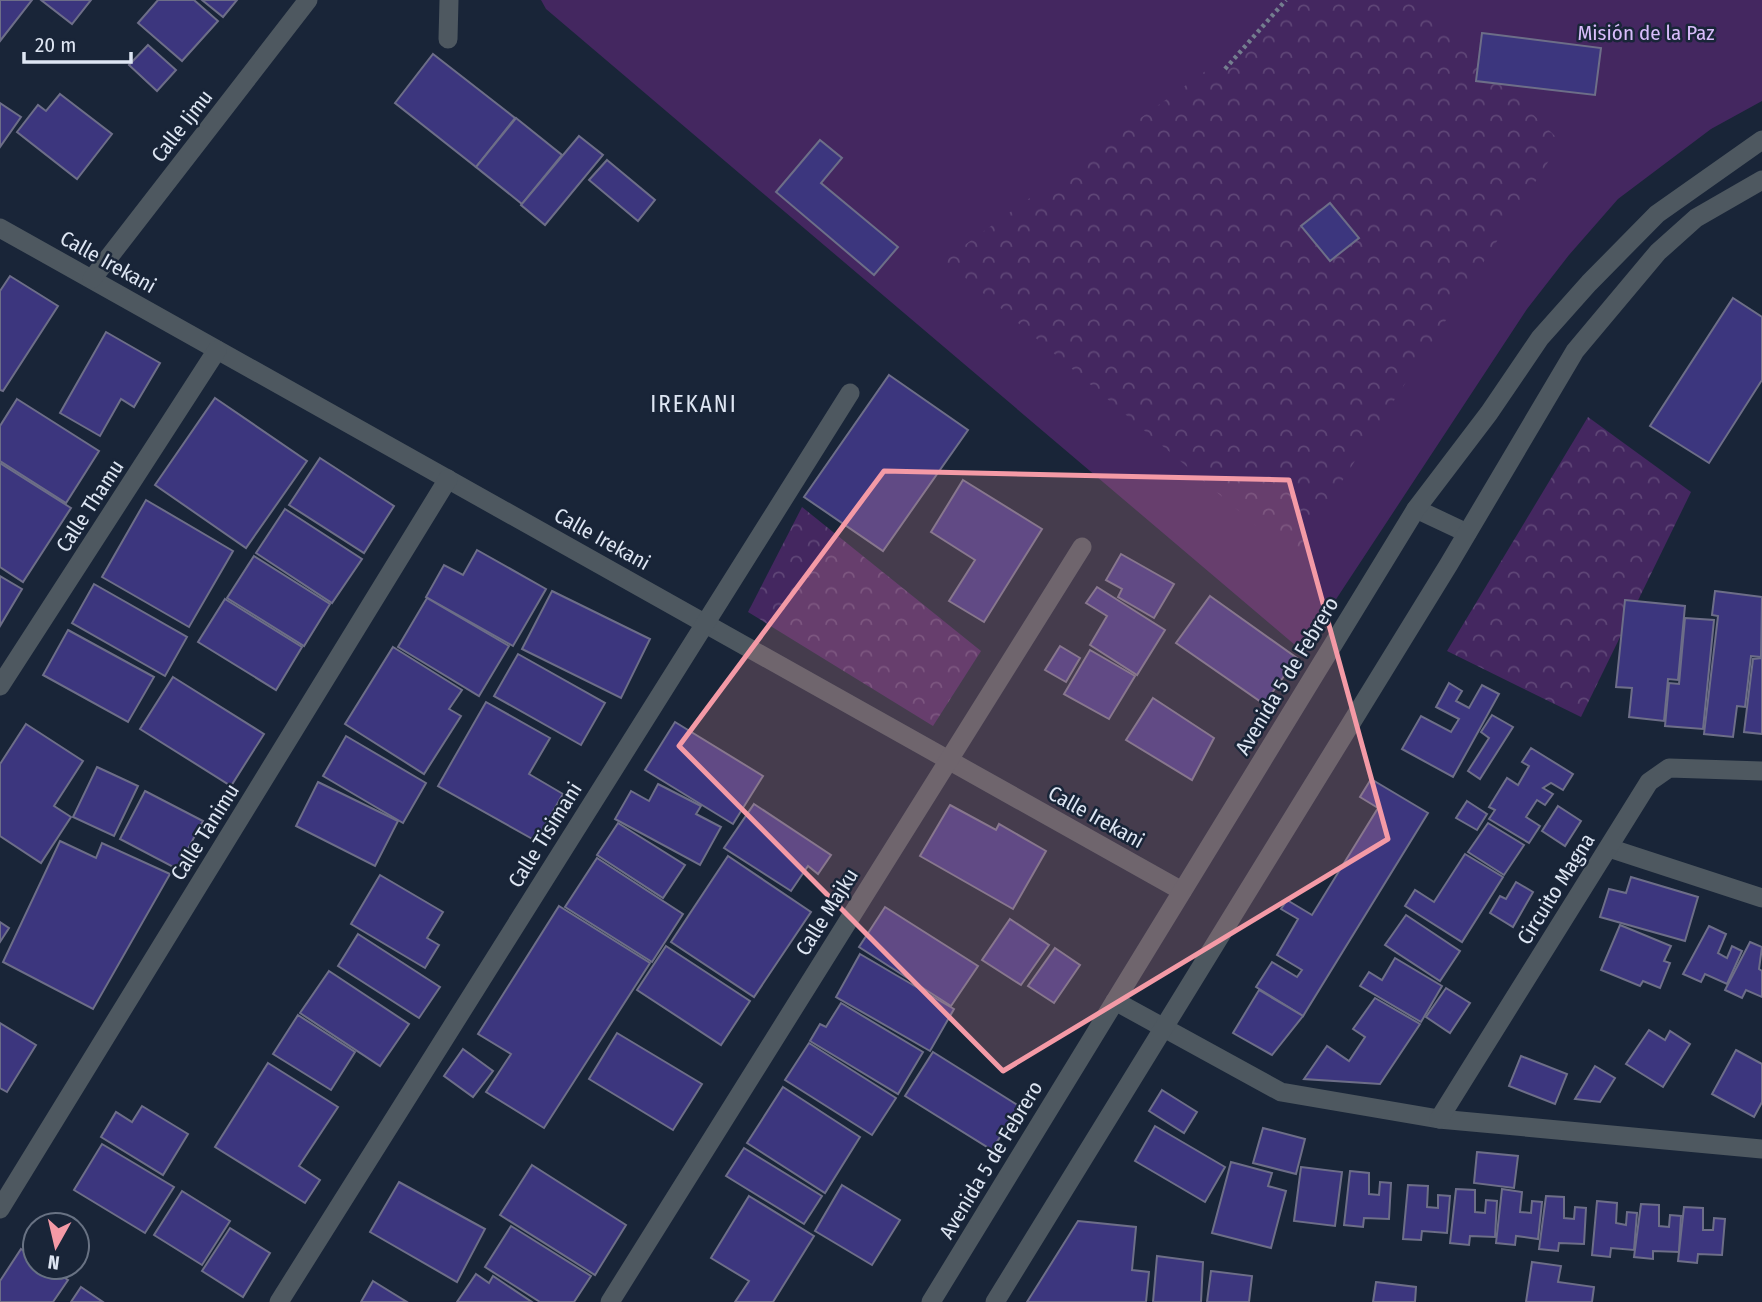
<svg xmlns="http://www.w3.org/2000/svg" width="1762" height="1302" viewBox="0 0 1762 1302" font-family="'Fira Sans Condensed',sans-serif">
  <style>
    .green { fill: #442760 }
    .forest { fill: url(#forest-crowns) }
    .building { fill: #3c367e; stroke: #6d6e88; stroke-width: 2 }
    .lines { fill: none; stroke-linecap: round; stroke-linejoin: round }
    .path { stroke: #747e8f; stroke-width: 4.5; stroke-dasharray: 3.5 3.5; stroke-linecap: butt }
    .minor { stroke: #4e5860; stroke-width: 19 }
    .tertiary { stroke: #4e5860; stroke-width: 19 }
    .marked { fill: #f49aa6; fill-opacity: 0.2; stroke: #f49aa6; stroke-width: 5; stroke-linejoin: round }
    .labels { text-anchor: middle; stroke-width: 5; stroke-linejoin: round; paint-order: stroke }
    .park-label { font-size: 21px; fill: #d9bdfb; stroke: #192538 }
    .street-label { font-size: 21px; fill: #dee6f3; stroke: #192538 }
    .neighbourhood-label { font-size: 23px; letter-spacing: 2px; fill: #dee6f3; stroke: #192538 }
  </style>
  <defs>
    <pattern id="forest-crowns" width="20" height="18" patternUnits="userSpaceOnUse" patternTransform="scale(1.75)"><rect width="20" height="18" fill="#442760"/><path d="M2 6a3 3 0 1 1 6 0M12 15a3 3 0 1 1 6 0" fill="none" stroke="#5f4677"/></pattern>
  </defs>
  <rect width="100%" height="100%" fill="#192538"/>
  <path class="green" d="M541,0H1762V101L1711,129L1618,199L1569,255L1527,309L1302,651L546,9Z"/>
  <g class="forest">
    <path d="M1304,0H1417L1561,142L1293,557L944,260Z"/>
    <path d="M1588,417L1691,492L1581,717L1447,651Z"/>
    <path d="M802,507L981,651L933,726L748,612Z"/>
  </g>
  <g class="building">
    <path d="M0,0H32L0,41Z"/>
    <path d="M41,0H91L72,24Z"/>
    <path d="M158,0H194L218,21L182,61L138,23Z"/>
    <path d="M202,0H237L223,17Z"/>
    <path d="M1482,33L1601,48L1595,95L1476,81Z"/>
    <path d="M148,45L176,70L157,91L129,65Z"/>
    <path d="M433,54L515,118L476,167L395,103Z"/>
    <path d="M60,94L112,134L77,179L17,132L38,105L46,111Z"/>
    <path d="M0,103L21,117L0,147Z"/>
    <path d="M516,118L562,155L522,204L476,167Z"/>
    <path d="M579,136L603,155L545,225L521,205Z"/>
    <path d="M820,140L842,158L821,183L898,247L874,275L776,192Z"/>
    <path d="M607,160L655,200L638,221L589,180Z"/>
    <path d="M1330,203L1359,238L1330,261L1301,226Z"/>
    <path d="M10,276L58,306L3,391L0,390V291Z"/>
    <path d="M1733,298L1762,317V380L1709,463L1650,426Z"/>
    <path d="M106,332L160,363L134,407L121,399L100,436L60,413Z"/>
    <path d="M889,375L968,430L883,551L804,497Z"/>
    <path d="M215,398L307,461L246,548L155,485Z"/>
    <path d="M17,399L99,451L66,503L0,461V426Z"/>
    <path d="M320,458L394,506L364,553L289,505Z"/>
    <path d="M0,463L71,508L23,582L0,567Z"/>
    <path d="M963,480L1042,529L984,622L949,601L975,560L931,532Z"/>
    <path d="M146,500L233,551L189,627L102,577Z"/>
    <path d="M285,509L362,559L332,603L256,553Z"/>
    <path d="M477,550L546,589L513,646L426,597L444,565L463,575Z"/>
    <path d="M1121,554L1174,584L1154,618L1118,597L1122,589L1106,580Z"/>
    <path d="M254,556L330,604L304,646L227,598Z"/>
    <path d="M0,576L22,589L0,626Z"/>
    <path d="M94,584L187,637L165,676L72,623Z"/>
    <path d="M1097,587L1165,630L1137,675L1090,645L1107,616L1086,603Z"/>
    <path d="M552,591L650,639L621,698L522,649Z"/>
    <path d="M1715,591L1762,597L1761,657L1751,656L1745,707L1737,706L1733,737L1704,734L1718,616L1712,615Z"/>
    <path d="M1210,596L1297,658L1264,704L1176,643Z"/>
    <path d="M427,598L509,646L479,696L398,647Z"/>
    <path d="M225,599L302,647L276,690L198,642Z"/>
    <path d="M1625,600L1685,606L1678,680L1668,679L1664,721L1629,717L1632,688L1616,687Z"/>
    <path d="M1685,618L1714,620L1703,729L1665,726L1669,683L1679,684Z"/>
    <path d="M68,630L154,677L128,722L43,675Z"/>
    <path d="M1060,646L1080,658L1066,682L1045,670Z"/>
    <path d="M393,647L462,690L449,709L461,716L424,774L345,724Z"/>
    <path d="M1090,650L1135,676L1109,719L1064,694Z"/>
    <path d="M518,654L605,703L581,745L494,696Z"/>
    <path d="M1762,658V734L1744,732L1753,659Z"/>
    <path d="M173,677L264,734L231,786L140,729Z"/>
    <path d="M1449,683L1462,691L1456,701L1469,708L1482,685L1499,694L1453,777L1402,749L1421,716L1451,732L1459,719L1436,707Z"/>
    <path d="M1153,698L1214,738L1192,780L1126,740Z"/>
    <path d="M486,702L550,738L529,774L563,794L536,841L438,786Z"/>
    <path d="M1492,715L1513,727L1480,779L1468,771L1489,738L1481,732Z"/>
    <path d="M675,722L763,776L733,824L645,770Z"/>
    <path d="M26,724L83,761L54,806L71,817L41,863L0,836V764Z"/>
    <path d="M346,736L426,783L403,823L323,776Z"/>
    <path d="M1531,748L1573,774L1563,790L1551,783L1543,788L1553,794L1545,805L1537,800L1526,817L1540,826L1529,843L1489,819L1495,810L1489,807L1507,778L1518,785L1529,766L1522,762Z"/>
    <path d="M97,767L138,786L114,836L73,817Z"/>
    <path d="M1371,779L1428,813L1303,1016L1256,987L1272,962L1297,977L1302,970L1277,955L1298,919L1281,909L1287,900L1312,915L1378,808L1360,797Z"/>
    <path d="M318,782L398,821L375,866L296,826Z"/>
    <path d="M658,784L701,806L696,814L721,827L700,865L615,819L631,791L649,801Z"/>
    <path d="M145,791L203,821L177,869L120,839Z"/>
    <path d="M1467,801L1487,814L1477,830L1456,818Z"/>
    <path d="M754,804L831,855L818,874L808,866L791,891L724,848Z"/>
    <path d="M950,805L996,830L999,824L1046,851L1013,909L920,856Z"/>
    <path d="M1558,806L1581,821L1565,846L1542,831Z"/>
    <path d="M618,823L685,865L663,898L597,855Z"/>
    <path d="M1488,823L1524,845L1504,875L1468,852Z"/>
    <path d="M60,841L96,858L102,843L170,874L93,1009L3,962Z"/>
    <path d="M1465,854L1503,877L1462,942L1405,906L1415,890L1434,902Z"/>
    <path d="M728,856L811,912L754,997L671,942Z"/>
    <path d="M597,858L683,914L652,962L565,907Z"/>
    <path d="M380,875L443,912L427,938L439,945L425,968L351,924Z"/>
    <path d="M1631,877L1698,897L1685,941L1600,917L1609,889L1626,893Z"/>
    <path d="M1516,882L1533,892L1513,927L1490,913L1500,896L1506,899Z"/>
    <path d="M559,906L650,963L544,1128L486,1092L511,1054L478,1034Z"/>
    <path d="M885,907L978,966L951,1006L859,947Z"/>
    <path d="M1406,915L1460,951L1440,981L1385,945Z"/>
    <path d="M1010,919L1049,945L1021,985L982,960Z"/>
    <path d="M0,922L9,928L0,942Z"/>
    <path d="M1620,925L1671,946L1664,961L1670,963L1660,988L1643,981L1640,986L1601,970Z"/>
    <path d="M1709,926L1726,934L1718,953L1727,958L1732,946L1742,951L1727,984L1705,974L1701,982L1683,974Z"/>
    <path d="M358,934L440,987L419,1018L338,966Z"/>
    <path d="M1750,942L1762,947L1759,969L1762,971V997L1746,990L1742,998L1725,990Z"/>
    <path d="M666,946L750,1001L721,1045L637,990Z"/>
    <path d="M1055,948L1080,965L1054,1003L1028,986Z"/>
    <path d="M860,954L954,1009L930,1051L836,997Z"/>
    <path d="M1395,958L1442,986L1421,1022L1360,986L1369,972L1382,980Z"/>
    <path d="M329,971L409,1024L380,1066L300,1013Z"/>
    <path d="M1446,988L1470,1003L1450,1033L1426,1017Z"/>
    <path d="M1259,990L1303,1016L1272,1055L1233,1033Z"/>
    <path d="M1375,998L1420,1024L1380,1084L1304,1079L1327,1046L1349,1061L1365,1037L1353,1029Z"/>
    <path d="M841,1003L923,1052L898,1094L810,1041L820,1024L826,1027Z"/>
    <path d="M298,1015L355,1052L331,1090L273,1054Z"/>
    <path d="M0,1023L36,1045L7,1092L0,1088Z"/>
    <path d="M1649,1030L1665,1040L1670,1031L1690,1044L1663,1087L1626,1064Z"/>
    <path d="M617,1033L702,1084L673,1130L589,1079Z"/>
    <path d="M809,1043L896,1098L872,1135L785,1080Z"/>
    <path d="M463,1049L493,1071L473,1097L444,1076Z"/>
    <path d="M1736,1050L1762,1064V1102L1754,1117L1712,1094Z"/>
    <path d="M933,1052L1019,1106L992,1150L905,1096Z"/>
    <path d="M1521,1056L1567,1074L1555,1104L1509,1086Z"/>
    <path d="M268,1063L338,1107L299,1166L320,1180L305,1203L215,1147Z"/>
    <path d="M1595,1066L1615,1078L1600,1102L1575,1099Z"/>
    <path d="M783,1087L860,1137L825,1193L747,1143Z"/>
    <path d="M1162,1090L1197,1112L1184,1133L1149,1111Z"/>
    <path d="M142,1106L188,1134L163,1175L101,1137L116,1112L132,1122Z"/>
    <path d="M1155,1126L1225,1167L1205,1202L1135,1161Z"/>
    <path d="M1263,1128L1305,1139L1296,1174L1253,1163Z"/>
    <path d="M102,1144L174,1187L145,1233L74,1190Z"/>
    <path d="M744,1148L822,1196L804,1224L726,1176Z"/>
    <path d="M1477,1152L1518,1156L1514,1188L1474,1183Z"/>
    <path d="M1231,1162L1272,1173L1268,1186L1286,1191L1271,1248L1212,1233Z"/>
    <path d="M532,1165L626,1225L595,1275L500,1215Z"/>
    <path d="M1301,1167L1342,1172L1335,1226L1294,1221Z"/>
    <path d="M1350,1171L1369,1173V1194L1379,1195L1380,1182L1391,1183L1389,1219L1364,1218L1363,1227L1344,1225Z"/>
    <path d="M399,1182L485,1229L457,1282L370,1232Z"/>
    <path d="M842,1185L900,1220L872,1265L815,1231Z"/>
    <path d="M1408,1185L1428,1186L1427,1207L1438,1208V1195L1450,1196L1447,1233L1422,1231L1421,1240L1403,1239Z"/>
    <path d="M1456,1189L1475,1190V1212L1485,1213L1486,1200L1497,1201L1495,1237L1470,1236L1469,1245L1450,1243Z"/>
    <path d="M1502,1189L1522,1192L1520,1212L1531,1213L1532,1201L1542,1202L1538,1239L1516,1236L1515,1245L1496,1243Z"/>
    <path d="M182,1191L230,1221L202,1265L154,1235Z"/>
    <path d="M749,1196L814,1236L773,1302H735L749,1281L711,1258Z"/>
    <path d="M1546,1196L1564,1197V1218L1574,1219L1575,1207L1586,1208L1584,1244L1559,1243L1558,1251L1539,1249Z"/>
    <path d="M1597,1201L1617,1203L1616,1223L1626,1225L1627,1212L1637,1213L1634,1250L1611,1248L1610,1257L1592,1255Z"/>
    <path d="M1641,1204L1659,1205V1226L1669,1227L1670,1215L1681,1216L1679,1252L1653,1251V1259L1634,1257Z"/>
    <path d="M1684,1207L1703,1208V1230H1713L1714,1218L1725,1219L1722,1255L1698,1254L1697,1263L1678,1261Z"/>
    <path d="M1078,1221L1136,1227L1132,1270L1149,1272L1146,1302H1027Z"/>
    <path d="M511,1226L591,1276L574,1302H540L485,1267Z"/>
    <path d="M230,1228L270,1253L243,1297L202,1271Z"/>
    <path d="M21,1249L35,1258V1267H48L68,1280L53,1302H0V1281Z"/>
    <path d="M1157,1256L1203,1262L1201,1302H1153Z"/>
    <path d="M1532,1262L1561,1266L1558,1282L1594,1287L1592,1302H1526Z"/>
    <path d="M1211,1271L1252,1276L1249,1302H1207Z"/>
    <path d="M476,1274L489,1283L493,1276L532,1302H457Z"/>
    <path d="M373,1281L407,1302H361Z"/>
    <path d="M1376,1282L1416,1287L1415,1302H1373Z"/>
    <path d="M81,1287L103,1302H71Z"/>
  </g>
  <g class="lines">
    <path class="path" d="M1225,69L1286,0"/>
    <g class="minor">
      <path d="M448,39L449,0"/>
      <path d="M0,228L1182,891"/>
      <path d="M92,279L308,0"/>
      <path d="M0,686L217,350"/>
      <path d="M1609,848L1762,898"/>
      <path d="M1115,1001L1281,1092L1439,1119L1762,1149"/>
      <path d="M1439,1119L1649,782L1669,768L1762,771"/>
      <path d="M0,1209L448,479"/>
      <path d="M279,1302L850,393"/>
      <path d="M610,1302L1082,547"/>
    </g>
    <g class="tertiary">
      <path d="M1416,509L1467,533"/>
      <path d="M931,1302L1416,509L1489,413L1540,338L1589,283L1657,214L1762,140"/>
      <path d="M995,1302L1449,564L1575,351L1658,252L1696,218L1762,180"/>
    </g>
  </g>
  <path class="marked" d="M884,471L1289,480L1388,839L1003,1071L679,746Z"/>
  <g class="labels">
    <g class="park-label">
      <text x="1646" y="40">Misión de la Paz</text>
    </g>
    <g class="street-label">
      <text transform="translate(182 126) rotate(-52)" y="7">Calle Ijmu</text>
      <text transform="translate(108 262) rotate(29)" y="7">Calle Irekani</text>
      <text transform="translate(90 506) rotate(-57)" y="7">Calle Thamu</text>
      <text transform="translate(602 539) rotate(29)" y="7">Calle Irekani</text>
      <text transform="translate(1287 676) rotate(-59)" y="7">Avenida 5 de Febrero</text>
      <text transform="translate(1096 817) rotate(29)" y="7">Calle Irekani</text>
      <text transform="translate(205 832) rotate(-58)" y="7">Calle Tanimu</text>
      <text transform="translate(545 835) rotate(-58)" y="7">Calle Tisimani</text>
      <text transform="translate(1556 889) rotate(-58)" y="7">Circuito Magna</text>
      <text transform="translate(827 912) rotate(-58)" y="7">Calle Majku</text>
      <text transform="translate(991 1160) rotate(-59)" y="7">Avenida 5 de Febrero</text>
    </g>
    <g class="neighbourhood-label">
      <text x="694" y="412">IREKANI</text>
    </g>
  </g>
  <g transform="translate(56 1246) rotate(188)"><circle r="33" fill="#192538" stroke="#687283" stroke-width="2"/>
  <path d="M0-5L12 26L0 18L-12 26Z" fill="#f49aa6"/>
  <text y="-10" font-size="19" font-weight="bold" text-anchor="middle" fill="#dee6f3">N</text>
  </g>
  <path d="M24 52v10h107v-10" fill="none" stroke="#dee6f3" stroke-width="3.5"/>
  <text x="35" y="52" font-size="21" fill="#dee6f3" stroke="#192538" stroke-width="5" paint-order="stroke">20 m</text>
</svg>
